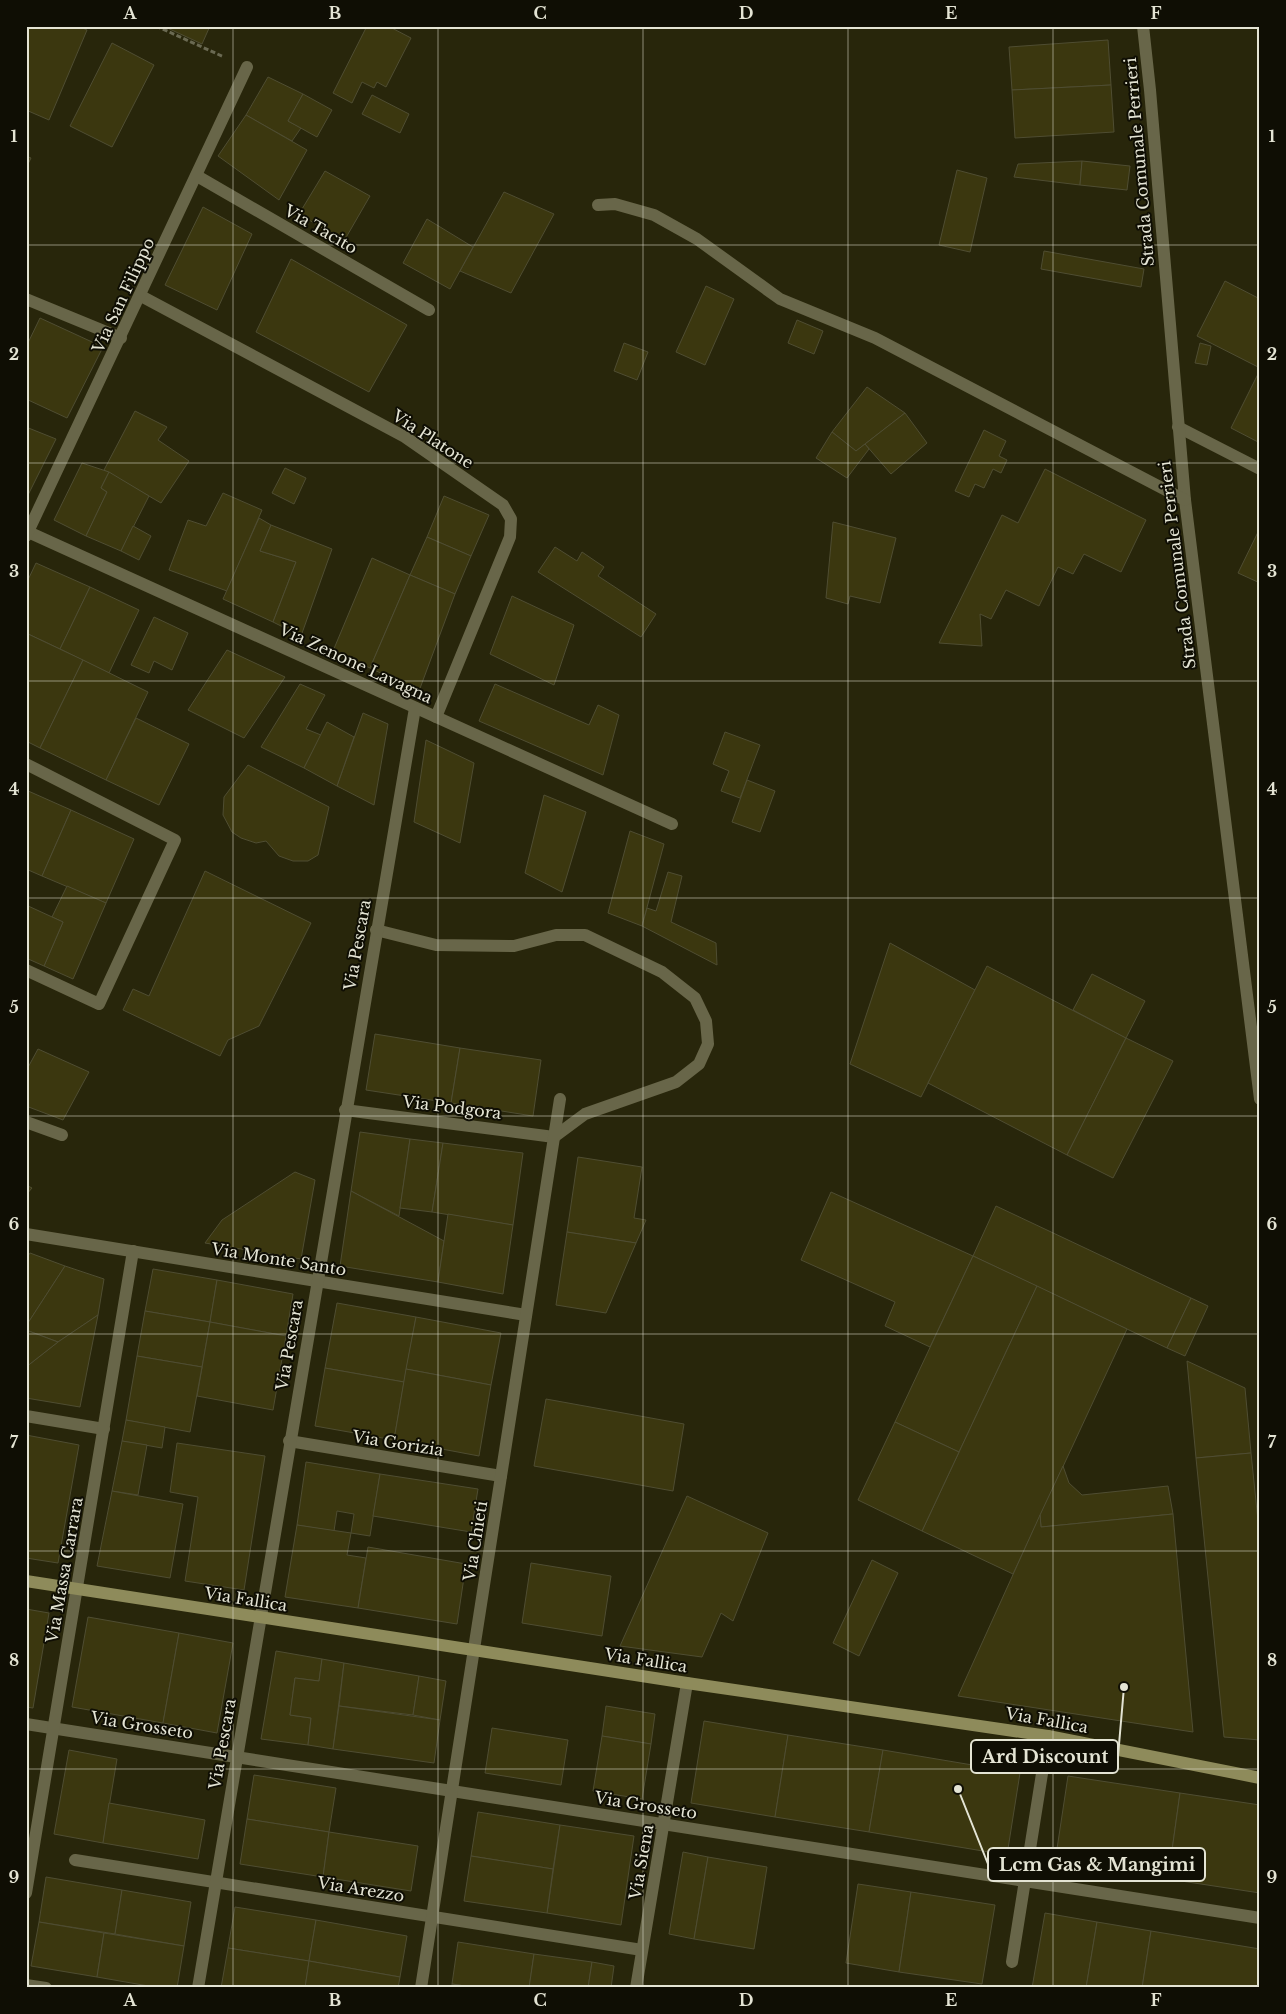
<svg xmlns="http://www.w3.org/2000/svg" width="1286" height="2014" viewBox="0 0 1286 2014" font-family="'Libre Baskerville',serif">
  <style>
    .building { fill: #3b370f; stroke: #4f4d32 }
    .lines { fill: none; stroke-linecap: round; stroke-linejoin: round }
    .path { stroke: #6a6952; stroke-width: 3; stroke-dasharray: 5 2.5; stroke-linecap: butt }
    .lane { stroke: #686649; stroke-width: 12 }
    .street { stroke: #686649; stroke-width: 12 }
    .secondary { stroke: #8e8b5b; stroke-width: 12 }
    .grid { fill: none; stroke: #e4e4d4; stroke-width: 1; stroke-opacity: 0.55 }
    .labels { text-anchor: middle; stroke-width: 4; stroke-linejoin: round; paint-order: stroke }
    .street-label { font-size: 16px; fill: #e4e4d4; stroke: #0f0e04 }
    .leader { fill: none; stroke: #e4e4d4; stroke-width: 2 }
    .callout-dot { fill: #e4e4d4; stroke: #0f0e04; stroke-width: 2 }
    .callout { fill: #0f0e04; stroke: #e4e4d4; stroke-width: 2 }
    .callout-label { font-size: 18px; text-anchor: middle; font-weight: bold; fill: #e4e4d4 }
    .neatline { fill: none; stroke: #e4e4d4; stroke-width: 2 }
    .grid-label { font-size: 16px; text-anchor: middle; font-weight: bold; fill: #e4e4d4 }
  </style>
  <rect width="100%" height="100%" fill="#28260b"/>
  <g class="building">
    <path d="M26,26H78L87,30L49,120L26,110Z"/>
    <path d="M163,26H210L202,44Z"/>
    <path d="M367,26H388L411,38L386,87L377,82L374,88L362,82L352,103L333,93Z"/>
    <path d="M1108,40L1111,85L1012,90L1009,47Z"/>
    <path d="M112,43L154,65L112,147L70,126Z"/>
    <path d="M268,77L303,94L288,121L301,128L292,141L246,115Z"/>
    <path d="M1111,85L1114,132L1015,138L1012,90Z"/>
    <path d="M303,94L332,110L317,137L288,121Z"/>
    <path d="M372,95L409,114L400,133L362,114Z"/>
    <path d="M246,115L307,150L279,200L218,156Z"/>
    <path d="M26,156L31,158L26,168Z"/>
    <path d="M1082,161L1080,185L1014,177L1018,164Z"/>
    <path d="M1082,161L1130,166L1127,190L1080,185Z"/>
    <path d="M957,170L987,178L970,252L939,245Z"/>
    <path d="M325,171L370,196L344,241L299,214Z"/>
    <path d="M504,192L554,214L511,293L460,271Z"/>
    <path d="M203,207L252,234L217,310L165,285Z"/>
    <path d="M427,219L473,247L450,289L403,263Z"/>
    <path d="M1044,251L1144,269L1141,287L1041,269Z"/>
    <path d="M291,259L407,325L369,392L256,332Z"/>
    <path d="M1225,281L1260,299V368L1197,336Z"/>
    <path d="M706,286L734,299L705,365L676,352Z"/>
    <path d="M40,318L103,347L67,418L26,399V347Z"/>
    <path d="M797,320L823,331L814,354L788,343Z"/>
    <path d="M624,343L648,352L637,380L614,371Z"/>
    <path d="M1200,343L1211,346L1207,365L1195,363Z"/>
    <path d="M1260,370V443L1231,428Z"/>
    <path d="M867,387L905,413L856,451L832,432Z"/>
    <path d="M135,411L167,427L158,440L189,461L161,503L104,470Z"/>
    <path d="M905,413L927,443L891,474L865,444Z"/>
    <path d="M26,427L56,439L26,499Z"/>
    <path d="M984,430L1006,441L999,456L1007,460L1001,473L993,469L984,488L975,484L969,497L955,491Z"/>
    <path d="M832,432L856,451L865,444L869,449L847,478L816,458Z"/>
    <path d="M82,463L109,472L101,488L107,492L86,536L54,520Z"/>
    <path d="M285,468L306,478L294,504L272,493Z"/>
    <path d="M1045,469L1146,520L1121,572L1084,554L1073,574L1058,567L1039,606L1006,590L991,619L980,614L982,646L939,643L1002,515L1018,523Z"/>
    <path d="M109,472L149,496L121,551L86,536L107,492L101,488Z"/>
    <path d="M223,493L262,510L227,591L169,570L188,520L206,526Z"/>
    <path d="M444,496L489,515L471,556L427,537Z"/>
    <path d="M259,518L271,525L260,551L296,562L273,622L223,599Z"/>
    <path d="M833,522L896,538L880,603L850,596L848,604L826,598Z"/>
    <path d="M271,525L332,549L301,636L273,622L296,562L260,551Z"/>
    <path d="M133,526L151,536L139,560L121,551Z"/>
    <path d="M1260,528V583L1238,573Z"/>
    <path d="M427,537L471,556L455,594L410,575Z"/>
    <path d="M555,547L577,561L582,552L604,567L598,576L656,614L641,637L538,572Z"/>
    <path d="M372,558L410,575L370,668L333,651Z"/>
    <path d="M36,563L90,587L60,649L26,633V584Z"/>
    <path d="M410,575L455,594L419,691L370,668Z"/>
    <path d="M90,587L139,610L109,673L60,649Z"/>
    <path d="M512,596L574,625L554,685L490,654Z"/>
    <path d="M154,617L188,633L172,670L154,661L149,673L131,665Z"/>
    <path d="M26,633L83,660L40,748L26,741Z"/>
    <path d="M227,650L285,677L244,738L188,710Z"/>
    <path d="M83,660L148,692L106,780L40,748Z"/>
    <path d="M300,684L325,695L306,729L321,735L304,768L261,747Z"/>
    <path d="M495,684L589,725L598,705L619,715L603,775L479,721Z"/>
    <path d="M363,713L388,724L374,805L337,786Z"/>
    <path d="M136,718L189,744L159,805L106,780Z"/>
    <path d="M327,722L354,737L337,786L304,768Z"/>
    <path d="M725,732L760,745L740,798L721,791L729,771L713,764Z"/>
    <path d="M426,740L474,763L460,843L414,822Z"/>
    <path d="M248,765L329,807L318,855L308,861H293L279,856L266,841L256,843L241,838L232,832L223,815L224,797Z"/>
    <path d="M747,780L775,791L760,832L732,822Z"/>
    <path d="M26,790L71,810L42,876L26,869Z"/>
    <path d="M544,795L586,812L562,892L525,873Z"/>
    <path d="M71,810L134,839L106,903L42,876Z"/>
    <path d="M630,831L664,844L642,926L608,913Z"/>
    <path d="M205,871L311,923L259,1026L228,1040L220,1056L123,1010L133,989L149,996Z"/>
    <path d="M668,872L682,876L671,922L716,943L717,965L642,926L647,908L656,911Z"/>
    <path d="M67,886L106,903L73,979L44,966L63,922L52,917Z"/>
    <path d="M26,905L63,922L44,966L26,958Z"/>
    <path d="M890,943L975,990L921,1097L850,1064Z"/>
    <path d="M987,966L1126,1038L1067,1155L928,1083Z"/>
    <path d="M1092,974L1145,1001L1126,1038L1073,1010Z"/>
    <path d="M375,1034L460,1048L451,1103L366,1090Z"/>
    <path d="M1126,1038L1173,1061L1113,1178L1067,1155Z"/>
    <path d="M460,1048L541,1060L533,1116L451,1103Z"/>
    <path d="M38,1049L89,1072L63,1120L26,1106V1071Z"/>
    <path d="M360,1132L410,1139L399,1216L351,1191Z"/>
    <path d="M410,1139L443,1143L432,1212L400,1208Z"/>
    <path d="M443,1143L523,1153L513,1225L432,1212Z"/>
    <path d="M578,1157L642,1167L634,1218L646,1220L636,1243L567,1232Z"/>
    <path d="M295,1172L315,1180L301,1259L205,1243L222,1220Z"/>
    <path d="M26,1185L32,1188L26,1195Z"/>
    <path d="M351,1191L444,1241L438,1282L340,1266Z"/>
    <path d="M831,1192L973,1256L930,1347L885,1326L895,1302L801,1260Z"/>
    <path d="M996,1206L1191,1298L1167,1348L973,1256Z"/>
    <path d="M448,1214L513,1225L503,1294L438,1282Z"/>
    <path d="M567,1232L636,1243L606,1313L556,1305Z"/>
    <path d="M30,1253L65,1266L26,1326V1259Z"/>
    <path d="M973,1256L1037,1286L959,1452L895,1422Z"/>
    <path d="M65,1266L104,1279L98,1315L58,1342L26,1330V1326Z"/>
    <path d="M153,1269L217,1280L210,1322L145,1311Z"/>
    <path d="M217,1280L293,1294L286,1336L210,1322Z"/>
    <path d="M1037,1286L1127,1329L1013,1574L922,1531Z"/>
    <path d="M1191,1298L1208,1306L1185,1356L1167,1348Z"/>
    <path d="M337,1303L416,1317L404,1382L325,1368Z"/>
    <path d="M145,1311L210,1322L202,1367L137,1356Z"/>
    <path d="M98,1315L80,1407L26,1398V1367L58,1342Z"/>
    <path d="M416,1317L501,1333L491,1385L406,1369Z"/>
    <path d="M210,1322L286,1336L273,1410L197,1396Z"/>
    <path d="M26,1330L58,1342L26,1367Z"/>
    <path d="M137,1356L202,1367L190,1432L126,1420Z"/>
    <path d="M1187,1361L1245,1388L1251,1453L1196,1458Z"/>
    <path d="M325,1368L404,1382L394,1440L315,1426Z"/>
    <path d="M406,1369L491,1385L479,1456L394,1440Z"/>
    <path d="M546,1399L684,1424L673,1491L534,1466Z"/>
    <path d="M126,1420L165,1427L162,1448L122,1441Z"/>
    <path d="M895,1422L959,1452L922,1531L858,1500Z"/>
    <path d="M26,1435L79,1445L58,1563L26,1558Z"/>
    <path d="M122,1441L147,1445L138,1495L112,1491Z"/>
    <path d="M177,1443L265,1456L244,1590L185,1581L198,1497L170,1492Z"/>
    <path d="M1251,1453L1260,1540V1740L1224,1737L1196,1458Z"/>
    <path d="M306,1462L380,1474L370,1536L351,1533L354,1514L337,1511L334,1531L297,1525Z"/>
    <path d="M1063,1466L1069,1483L1082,1495L1168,1486L1173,1514L1041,1527L1040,1515Z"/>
    <path d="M380,1474L478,1489L471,1532L373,1516Z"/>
    <path d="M112,1491L183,1504L170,1578L97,1566Z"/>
    <path d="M687,1496L768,1533L733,1621L721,1613L702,1657L620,1646Z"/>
    <path d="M1173,1514L1193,1732L958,1696L1040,1515L1041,1527Z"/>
    <path d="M297,1525L351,1533L347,1555L366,1558L358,1608L285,1597Z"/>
    <path d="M368,1547L466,1564L457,1624L358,1608Z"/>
    <path d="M872,1560L898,1573L859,1656L833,1643Z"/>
    <path d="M531,1563L611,1576L602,1636L522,1623Z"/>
    <path d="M26,1609L49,1613L33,1708L26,1707Z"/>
    <path d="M88,1617L179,1633L163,1723L72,1707Z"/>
    <path d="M179,1633L233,1643L217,1733L163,1723Z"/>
    <path d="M276,1651L322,1659L319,1681L295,1678L290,1715L311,1718L308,1745L261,1739Z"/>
    <path d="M322,1659L344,1663L333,1749L308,1745L311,1718L290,1715L295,1678L319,1681Z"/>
    <path d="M344,1663L419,1676L413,1715L339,1706Z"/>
    <path d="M419,1676L446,1681L440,1720L413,1715Z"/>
    <path d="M339,1706L440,1720L434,1763L333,1749Z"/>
    <path d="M606,1706L655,1714L651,1744L602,1736Z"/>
    <path d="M704,1721L788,1735L775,1817L691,1803Z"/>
    <path d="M492,1728L568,1740L561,1785L485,1773Z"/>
    <path d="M788,1735L883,1750L869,1832L775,1817Z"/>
    <path d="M602,1736L651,1744L642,1799L593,1791Z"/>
    <path d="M69,1750L117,1759L103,1843L54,1834Z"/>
    <path d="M883,1750L1020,1773L1007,1855L869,1832Z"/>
    <path d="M254,1775L336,1788L329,1832L247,1819Z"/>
    <path d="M1068,1776L1180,1793L1168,1879L1055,1862Z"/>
    <path d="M1180,1793L1260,1805V1893L1168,1879Z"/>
    <path d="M109,1803L205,1820L198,1859L103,1843Z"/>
    <path d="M478,1812L560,1825L553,1869L471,1856Z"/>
    <path d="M247,1819L329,1832L323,1877L240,1864Z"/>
    <path d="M560,1825L634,1836L621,1925L547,1913Z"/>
    <path d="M329,1832L418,1846L411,1891L323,1877Z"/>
    <path d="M683,1852L708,1857L694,1939L669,1934Z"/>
    <path d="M471,1856L553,1869L547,1913L464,1901Z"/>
    <path d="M708,1857L767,1867L754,1949L694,1939Z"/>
    <path d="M46,1877L122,1890L115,1934L39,1922Z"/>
    <path d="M858,1884L911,1892L899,1972L846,1963Z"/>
    <path d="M122,1890L191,1902L184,1946L115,1934Z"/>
    <path d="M911,1892L995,1905L982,1984L899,1972Z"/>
    <path d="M235,1907L316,1920L309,1961L228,1948Z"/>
    <path d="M1045,1913L1097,1922L1086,1988H1032Z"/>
    <path d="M316,1920L407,1936L400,1977L309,1961Z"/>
    <path d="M39,1922L104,1933L97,1977L31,1966Z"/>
    <path d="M1097,1922L1151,1931L1142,1988H1086Z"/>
    <path d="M1151,1931L1260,1949V1988H1142Z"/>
    <path d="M104,1933L184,1946L177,1988H160L97,1977Z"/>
    <path d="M458,1942L534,1954L529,1988H478L452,1984Z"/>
    <path d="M228,1948L309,1961L305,1988H221Z"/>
    <path d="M534,1954L592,1962L588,1988H529Z"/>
    <path d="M309,1961L400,1977L398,1988H305Z"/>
    <path d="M592,1962L614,1966L611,1988H588Z"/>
    <path d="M452,1984L478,1988H452Z"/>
  </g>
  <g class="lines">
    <path class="path" d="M156,26L224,57"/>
    <g class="lane">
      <path d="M1178,427L1260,469"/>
      <path d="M376,930L436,945L514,946L556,935H585L662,972L695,998L706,1021L708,1044L699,1064L676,1082L585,1114L554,1137"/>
    </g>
    <g class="street">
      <path d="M1143,26L1150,90L1185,500L1260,1099"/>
      <path d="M197,176L429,310"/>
      <path d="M598,205L615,204L654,215L697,239L780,299L875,338L1185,500"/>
      <path d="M141,296L405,437L503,505L511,519L510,537L436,717"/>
      <path d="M26,299L121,338"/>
      <path d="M26,531L672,824"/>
      <path d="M26,536L247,67"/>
      <path d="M26,764L175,840L99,1004L26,970"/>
      <path d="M345,1110L554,1137"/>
      <path d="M26,1122L62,1135"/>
      <path d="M26,1234L526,1315"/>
      <path d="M26,1416L104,1429"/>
      <path d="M289,1441L501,1476"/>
      <path d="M26,1724L1260,1918"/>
      <path d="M75,1860L642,1950"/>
      <path d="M26,1893L133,1251"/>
      <path d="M1012,1962L1048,1736"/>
      <path d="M26,1985L46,1988"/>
      <path d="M198,1988L415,708"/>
      <path d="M421,1988L560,1099"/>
      <path d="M636,1988L687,1683"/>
    </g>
    <path class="secondary" d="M26,1581L687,1683L1048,1736L1260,1778"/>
  </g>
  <path class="grid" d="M233,26V1988M438,26V1988M643,26V1988M848,26V1988M1053,26V1988M26,245H1260M26,463H1260M26,681H1260M26,898H1260M26,1116H1260M26,1334H1260M26,1551H1260M26,1769H1260"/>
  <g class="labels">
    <g class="street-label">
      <text transform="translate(1139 162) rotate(-95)" y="6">Strada Comunale Perrieri</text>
      <text transform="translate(321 229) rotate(30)" y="6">Via Tacito</text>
      <text transform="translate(123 295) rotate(-65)" y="6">Via San Filippo</text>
      <text transform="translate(433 439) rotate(33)" y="6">Via Platone</text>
      <text transform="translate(1177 565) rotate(-97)" y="6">Strada Comunale Perrieri</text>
      <text transform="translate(356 663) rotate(25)" y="6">Via Zenone Lavagna</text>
      <text transform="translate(357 945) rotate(-80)" y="6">Via Pescara</text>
      <text transform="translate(452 1107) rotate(7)" y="6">Via Podgora</text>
      <text transform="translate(279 1259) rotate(9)" y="6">Via Monte Santo</text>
      <text transform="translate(289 1345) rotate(-80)" y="6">Via Pescara</text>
      <text transform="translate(398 1443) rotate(9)" y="6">Via Gorizia</text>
      <text transform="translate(475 1541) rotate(-81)" y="6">Via Chieti</text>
      <text transform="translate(64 1570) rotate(-80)" y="6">Via Massa Carrara</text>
      <text transform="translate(246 1599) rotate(9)" y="6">Via Fallica</text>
      <text transform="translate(646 1660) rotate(9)" y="6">Via Fallica</text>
      <text transform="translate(1047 1720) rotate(10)" y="6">Via Fallica</text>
      <text transform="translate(142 1725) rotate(9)" y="6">Via Grosseto</text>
      <text transform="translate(222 1744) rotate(-80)" y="6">Via Pescara</text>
      <text transform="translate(646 1805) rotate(9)" y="6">Via Grosseto</text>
      <text transform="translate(641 1862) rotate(-80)" y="6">Via Siena</text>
      <text transform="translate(361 1889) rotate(9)" y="6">Via Arezzo</text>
    </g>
  </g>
  <path class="leader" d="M1124 1687L1118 1756M958 1789L988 1864"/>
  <g class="callout-dot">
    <circle cx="1124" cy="1687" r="5"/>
    <circle cx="958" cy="1789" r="5"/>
  </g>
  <g class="callout">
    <rect x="971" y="1740" width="147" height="33" rx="5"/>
    <rect x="988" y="1848" width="217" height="33" rx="5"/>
  </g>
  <g class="callout-label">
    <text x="1045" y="1763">Ard Discount</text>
    <text x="1097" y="1871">Lcm Gas &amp; Mangimi</text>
  </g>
  <rect width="1286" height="2014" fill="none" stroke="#0f0e04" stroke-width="55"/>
  <rect x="28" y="28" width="1230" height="1958" class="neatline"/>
  <g class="grid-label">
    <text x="130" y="19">A</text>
    <text x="335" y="19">B</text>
    <text x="540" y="19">C</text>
    <text x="746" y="19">D</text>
    <text x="951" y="19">E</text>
    <text x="1156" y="19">F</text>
    <text x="14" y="142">1</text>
    <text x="1272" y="142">1</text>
    <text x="14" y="360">2</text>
    <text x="1272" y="360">2</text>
    <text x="14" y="577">3</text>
    <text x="1272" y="577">3</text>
    <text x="14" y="795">4</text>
    <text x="1272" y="795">4</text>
    <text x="14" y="1013">5</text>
    <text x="1272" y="1013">5</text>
    <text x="14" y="1230">6</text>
    <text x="1272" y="1230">6</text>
    <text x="14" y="1448">7</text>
    <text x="1272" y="1448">7</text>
    <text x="14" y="1666">8</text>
    <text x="1272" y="1666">8</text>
    <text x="14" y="1883">9</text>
    <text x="1272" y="1883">9</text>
    <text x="130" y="2006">A</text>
    <text x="335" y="2006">B</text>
    <text x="540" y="2006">C</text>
    <text x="746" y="2006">D</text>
    <text x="951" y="2006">E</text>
    <text x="1156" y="2006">F</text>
  </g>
</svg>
